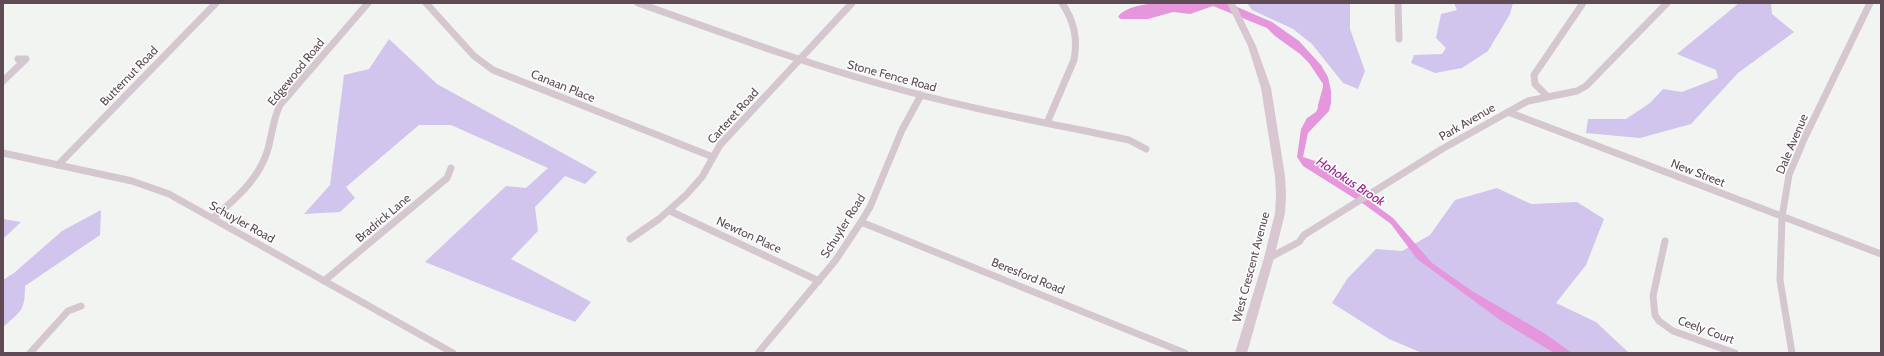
<svg xmlns="http://www.w3.org/2000/svg" width="1884" height="356" viewBox="0 0 1884 356" font-family="Cabin,sans-serif">
  <style>
    .green { fill: #d1c5ed }
    .water { fill: #e696dc }
    .lines { fill: none; stroke-linecap: round; stroke-linejoin: round }
    .stream { stroke: #e696dc; stroke-width: 2.5 }
    .minor { stroke: #d5c7cf; stroke-width: 7 }
    .secondary { fill: #d8c6d0; fill-rule: evenodd }
    .labels { text-anchor: middle; stroke-width: 3; stroke-linejoin: round; paint-order: stroke }
    .street-label { font-size: 12px; fill: #5e4b56; stroke: #fff }
    .water-label { font-size: 13px; font-style: italic; fill: #a31992; stroke: #fff }
  </style>
  <rect width="100%" height="100%" fill="#f2f4f2"/>
  <g class="green">
    <path d="M1247,3H1350V29L1365,71L1358,89L1343,83L1312,44L1293,29L1252,10Z"/>
    <path d="M1454,3H1513L1510,14L1488,51L1462,68L1435,73L1411,63L1414,55L1442,54L1446,48L1436,38L1441,14L1457,10Z"/>
    <path d="M1739,3H1771L1772,14L1794,32L1738,73L1691,124L1640,138L1586,133L1588,119H1626L1650,103L1663,89L1682,92L1718,78L1716,70L1677,54Z"/>
    <path d="M389,39L437,84L597,172L585,184L565,176L535,207L538,231L511,259L591,302L575,322L425,262L506,186L526,188L548,168L451,125H419L346,187L355,198L340,212L304,214L330,185L344,75L369,69Z"/>
    <path d="M1497,188L1531,204L1577,202L1604,219L1586,265L1556,303L1596,322L1629,353H1422L1389,339L1332,303L1347,279L1376,249L1402,251L1430,235L1455,200Z"/>
    <path d="M101,210L100,235L25,286C25,311 21,311 3,327V280L14,273L62,231Z"/>
    <path d="M3,219L21,222L3,239Z"/>
  </g>
  <path class="water" d="M1153,3H1228L1272,22L1299,41L1321,65L1328,77L1331,91V103L1329,111L1308,133L1303,157L1315,161L1393,218L1432,263L1472,291L1544,333L1572,353H1554L1500,320L1417,259L1391,224L1365,205L1303,166L1297,157L1301,129L1307,118L1316,112L1323,97V84L1309,63L1300,54L1275,36L1267,28L1213,6L1190,14L1173,12L1148,19H1121L1118,17C1124,7 1143,5 1153,3Z"/>
  <g class="lines">
    <path class="stream" d="M1319,106L1324,88"/>
    <g class="minor">
      <path d="M426,3L474,56L493,70L713,157"/>
      <path d="M638,3C720,32 801,62 884,85C964,108 1048,123 1129,140L1146,149"/>
      <path d="M1398,3L1399,39"/>
      <path d="M3,81L26,59H18"/>
      <path d="M1547,96L1535,84L1534,75L1583,3"/>
      <path d="M1508,112L1881,254"/>
      <path d="M1047,123L1074,60C1078,38 1074,21 1062,3"/>
      <path d="M3,153L132,181L169,194L453,353"/>
      <path d="M58,165L216,3"/>
      <path d="M670,211L819,281"/>
      <path d="M213,218C234,200 256,182 266,155C272,139 272,121 280,105L368,3"/>
      <path d="M861,222L1185,353"/>
      <path d="M630,239L659,219L686,195L702,177L720,145L852,3"/>
      <path d="M1665,241L1653,296L1655,315L1659,321L1673,331L1735,353"/>
      <path d="M1269,258L1299,242L1304,235L1442,149L1528,101L1577,91L1586,86L1667,3"/>
      <path d="M324,281L447,178L451,168"/>
      <path d="M30,353L68,311L81,306"/>
      <path d="M758,353L835,261L861,222L870,207L902,130L921,95"/>
      <path d="M1792,353L1780,280L1782,217L1789,175L1805,137L1870,3"/>
    </g>
    <path class="secondary" d="M1227,3H1235L1256,46L1271,88L1285,176L1286,195L1285,213L1274,258L1247,353H1235L1264,258L1275,213L1276,195L1275,176L1261,88L1248,46Z"/>
  </g>
  <g class="labels">
    <g class="street-label">
      <text transform="translate(296 72) rotate(-51)" y="4">Edgewood Road</text>
      <text transform="translate(129 76) rotate(-46)" y="4">Butternut Road</text>
      <text transform="translate(892 76) rotate(15)" y="4">Stone Fence Road</text>
      <text transform="translate(563 86) rotate(22)" y="4">Canaan Place</text>
      <text transform="translate(733 116) rotate(-48)" y="4">Carteret Road</text>
      <text transform="translate(1467 122) rotate(-30)" y="4">Park Avenue</text>
      <text transform="translate(1792 144) rotate(-67)" y="4">Dale Avenue</text>
      <text transform="translate(1698 173) rotate(21)" y="4">New Street</text>
      <text transform="translate(383 218) rotate(-40)" y="4">Bradrick Lane</text>
      <text transform="translate(242 222) rotate(29)" y="4">Schuyler Road</text>
      <text transform="translate(843 226) rotate(-58)" y="4">Schuyler Road</text>
      <text transform="translate(749 235) rotate(25)" y="4">Newton Place</text>
      <text transform="translate(1251 267) rotate(-75)" y="4">West Crescent Avenue</text>
      <text transform="translate(1028 276) rotate(22)" y="4">Beresford Road</text>
      <text transform="translate(1706 330) rotate(20)" y="4">Ceely Court</text>
    </g>
    <g class="water-label">
      <text transform="translate(1351 181) rotate(33)" y="5">Hohokus Brook</text>
    </g>
  </g>
  <rect width="1884" height="356" fill="none" stroke="#5e4b56" stroke-width="8"/>
</svg>
